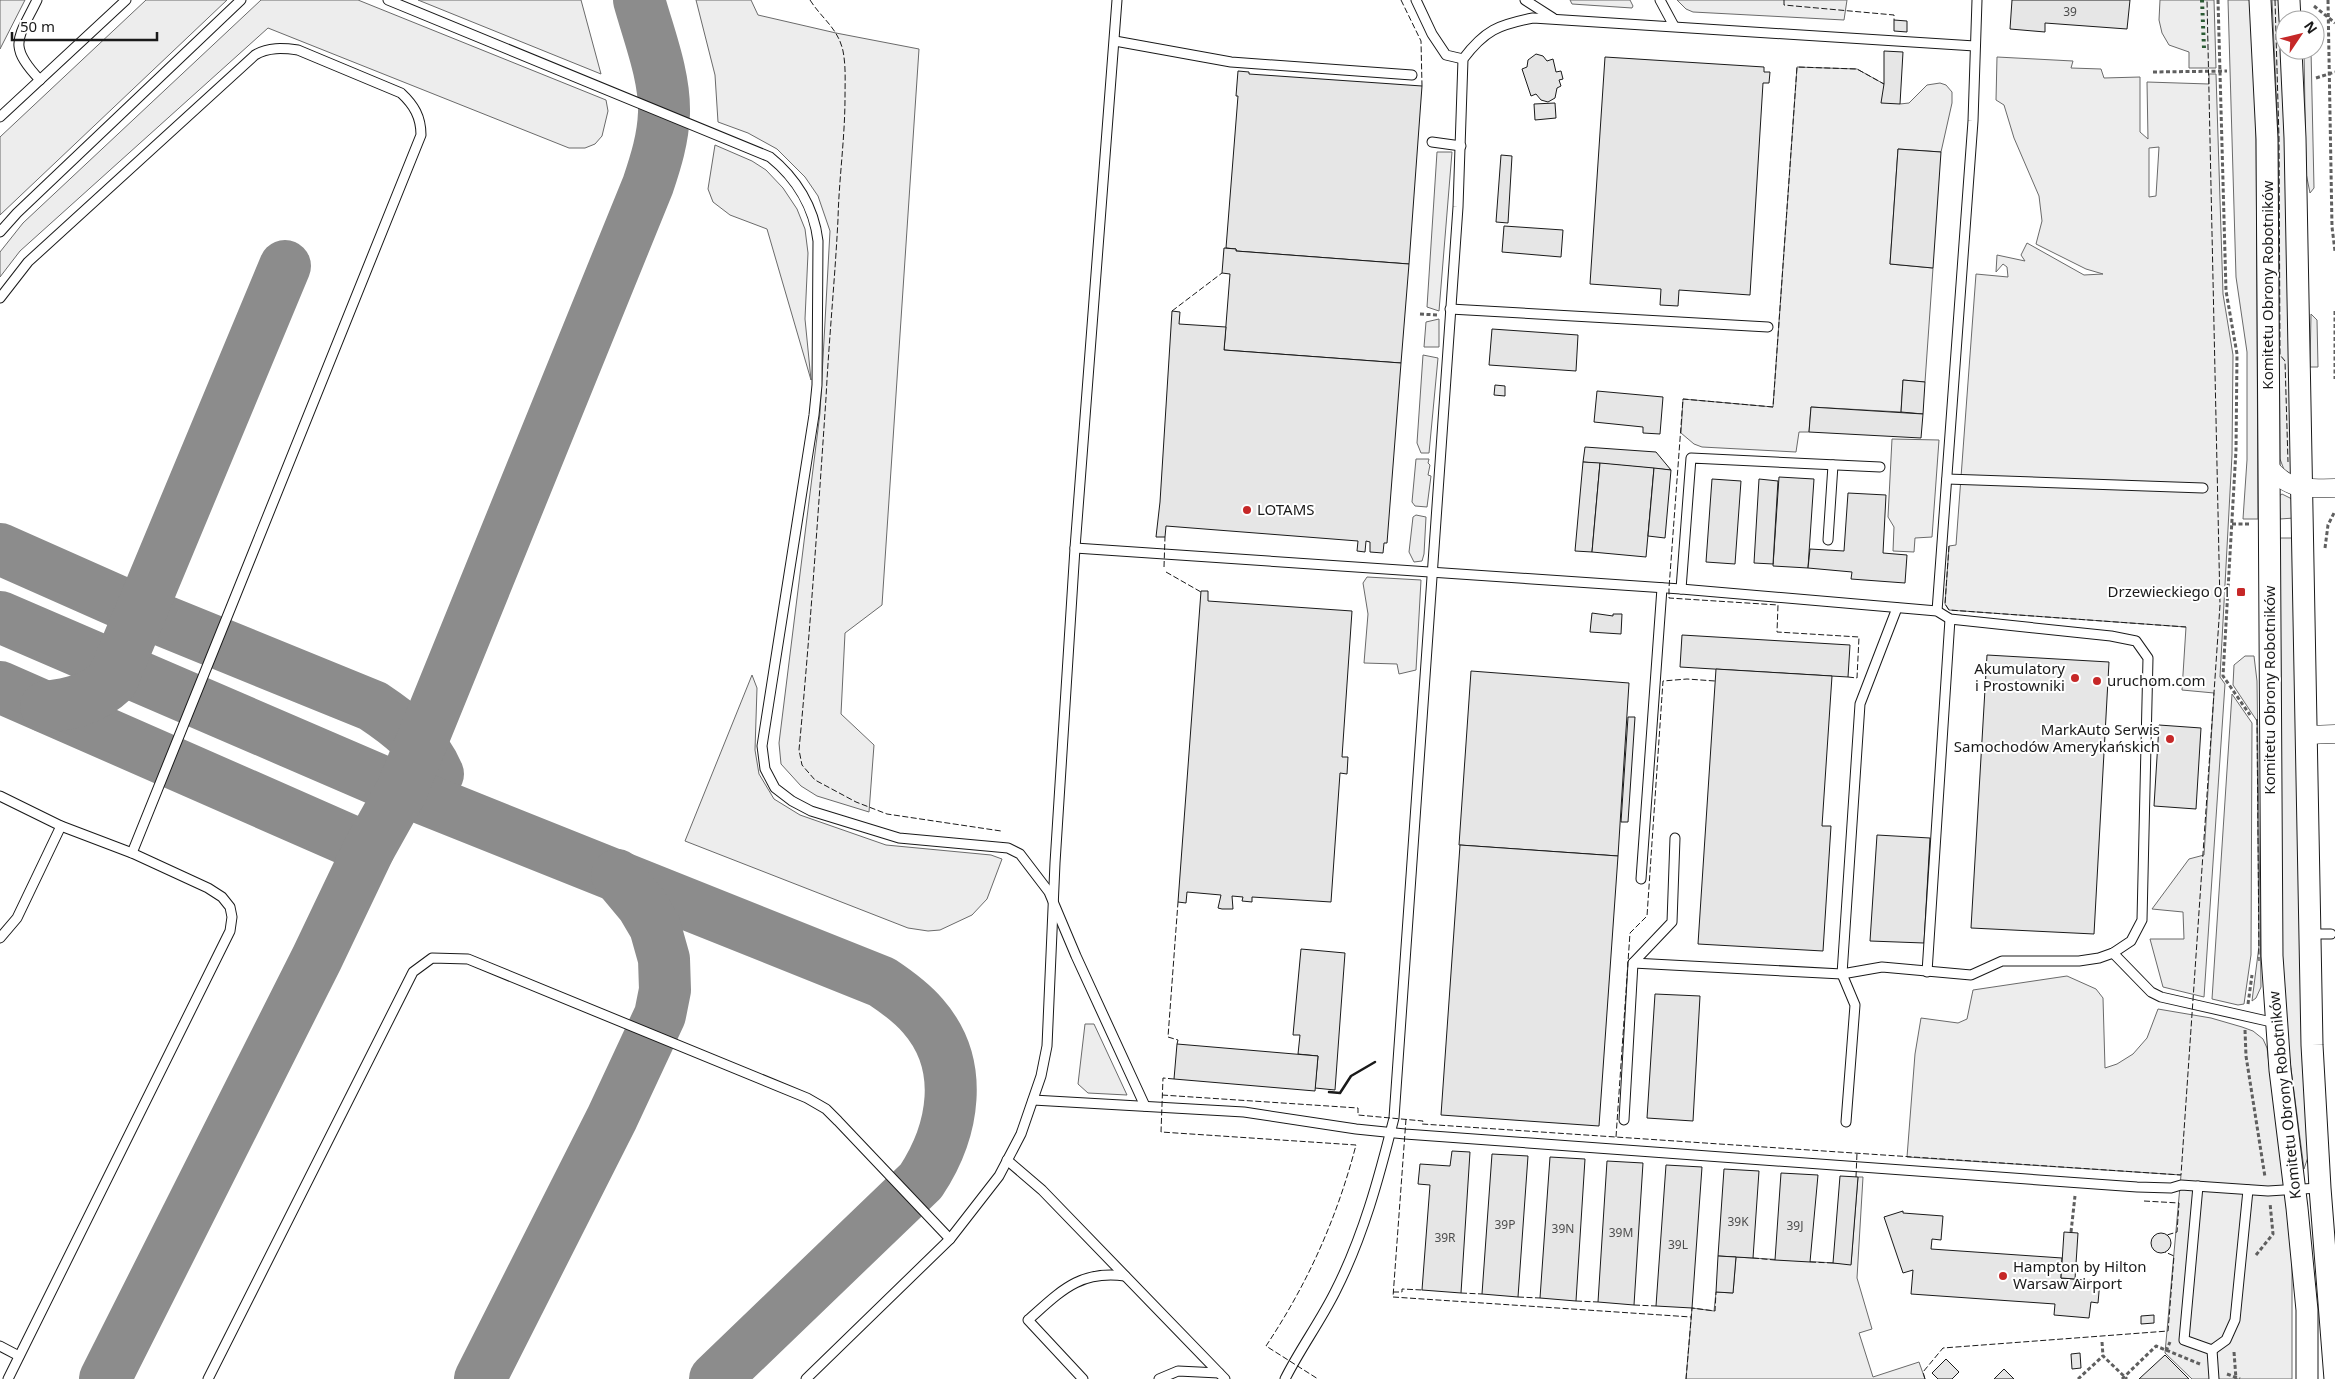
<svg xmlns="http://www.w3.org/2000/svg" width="2335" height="1379" viewBox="0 0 2335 1379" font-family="'Noto Sans',sans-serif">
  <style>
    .built { fill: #ededed; stroke: #6a6a6a; fill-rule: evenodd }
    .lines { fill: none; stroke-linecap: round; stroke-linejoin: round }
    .taxiway { stroke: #8c8c8c; stroke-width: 52 }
    .building { fill: #e6e6e6; stroke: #1a1a1a }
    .service-casing { stroke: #1a1a1a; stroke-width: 11 }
    .minor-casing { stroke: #1a1a1a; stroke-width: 19 }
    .tertiary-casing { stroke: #1a1a1a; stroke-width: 23 }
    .path { stroke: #5f5f5f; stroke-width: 3; stroke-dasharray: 4 2.5; stroke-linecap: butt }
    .service { stroke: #fff; stroke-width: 9 }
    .minor { stroke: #fff; stroke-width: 18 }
    .tertiary { stroke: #fff; stroke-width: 21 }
    .hedge { stroke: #2b5a34; stroke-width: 4; stroke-dasharray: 2.5 4; stroke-linecap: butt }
    .fence { stroke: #1a1a1a; stroke-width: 1; stroke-dasharray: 6 2.5; stroke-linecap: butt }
    .wall { stroke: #1a1a1a; stroke-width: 2.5 }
    .poi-dot { fill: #c62828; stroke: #fff; stroke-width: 2 }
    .labels { text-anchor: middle; stroke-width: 4; stroke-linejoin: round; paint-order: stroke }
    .number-label { font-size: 12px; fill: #4d4d4d }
    .street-label { font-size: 15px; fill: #1a1a1a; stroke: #fff }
    .poi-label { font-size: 15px; fill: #1a1a1a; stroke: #fff; text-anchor: start }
  </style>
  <rect width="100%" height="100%" fill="#fff"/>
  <g class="built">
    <path d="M0,0H25L0,49Z"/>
    <path d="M146,0H227L0,215V137Z"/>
    <path d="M261,0H358L606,100L608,111L602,136L595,144L585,148H569L268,28L20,251L0,277V252L23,223Z"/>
    <path d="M418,0H581L601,74Z"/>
    <path d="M696,0H751L758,15L836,33L919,49L882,605L845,633L841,714L874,745L869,812L817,796L801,786L781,764L779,743L820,413L830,231L818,196L805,177L777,149L748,133L718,122L715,75Z"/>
    <path d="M1570,0H1630L1633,6L1632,8L1572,4Z"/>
    <path d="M1677,0H1847L1844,20L1693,12L1686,9Z"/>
    <path d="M2160,0H2214L2216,68H2189V52L2169,45L2162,33L2159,20Z"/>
    <path d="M2228,0H2251L2256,106L2258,519H2243L2247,460V352L2236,277Z"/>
    <path d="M2272,0H2281L2283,46L2292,475H2286L2280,459L2278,133Z"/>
    <path d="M2304,50H2311L2314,188L2310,193L2306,173Z"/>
    <path d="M1997,57L2073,61L2071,68L2101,69L2104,78L2140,77V132L2148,139L2147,82L2209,84V74H2216L2223,294L2233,355L2232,455L2220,677L2225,684L2204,997L2163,987L2150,939H2184L2183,912L2152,909L2189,859L2204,855L2214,693L2182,690L2186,627L1949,610L1945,604L1949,546L1956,545L1976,274L2008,277L2007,267L2003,264L1996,272L1997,255L2025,261L2021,255L2027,243L2084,275L2103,274L2086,269L2036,244L2042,221L2039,196L2014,138L2004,105L1996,100ZM2159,147L2156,196L2149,197V148Z"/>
    <path d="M1797,67L1857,69L1884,84L1900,104L1909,103L1927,85L1940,83L1946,85L1952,92V103L1941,152L1898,149L1890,264L1933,268L1925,382L1903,380L1901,412L1811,407L1809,432H1799L1796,452L1702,447L1694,444L1681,433L1683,399L1773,407Z"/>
    <path d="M715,145L752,161L766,170L783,188L797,209L805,229L808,253L805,319L811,380L767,229L730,215L713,202L708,189Z"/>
    <path d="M1437,152H1452L1439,311L1427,307Z"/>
    <path d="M2311,314L2317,320L2318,367H2310Z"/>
    <path d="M1439,319V347H1424L1426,322Z"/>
    <path d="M1423,355L1438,358L1429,453H1421L1417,443Z"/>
    <path d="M1892,439L1939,440L1932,537L1915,538L1914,552L1893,551L1894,527L1888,517Z"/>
    <path d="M1416,459H1429L1428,463L1430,465L1428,475L1431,476L1427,507L1415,506L1412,502Z"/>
    <path d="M2282,494L2292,499L2294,518L2280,519L2279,496Z"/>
    <path d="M1416,515L1426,517L1424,554L1422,561L1414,562L1409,552L1413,517Z"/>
    <path d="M2280,538H2294L2308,1157L2304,1169L2289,1053L2282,950Z"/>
    <path d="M1367,577L1421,580L1416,670L1399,674L1397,664L1364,663L1368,614L1363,583Z"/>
    <path d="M2245,656H2254L2257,681L2261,987L2256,998L2252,1001L2259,946L2257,721L2233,685L2234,665Z"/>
    <path d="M752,675L757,688L755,750L759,774L774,799L800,815L886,845L991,855L1002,859L987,899L972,915L940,930L928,931L908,928L685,841Z"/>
    <path d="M2232,694L2252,723L2251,955L2244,1004L2238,1005L2212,999Z"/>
    <path d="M2067,976L2096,989L2103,998L2105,1068L2117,1064L2133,1054L2147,1038L2158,1009L2211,1018L2242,1027L2253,1031L2263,1039L2267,1048L2292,1247V1379H2192L2165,1353L2181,1175L1907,1157L1915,1054L1921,1018L1958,1023L1967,1019L1973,990Z"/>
    <path d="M1085,1024H1094L1127,1095L1088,1093L1078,1084Z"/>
    <path d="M1858,1177H1863L1857,1278L1872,1329L1859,1333L1873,1377L1919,1362L1925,1379H1686L1692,1308L1714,1311L1716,1292L1733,1293L1736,1257L1851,1264Z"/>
  </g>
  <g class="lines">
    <g class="taxiway">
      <path d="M0,549L142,612L373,706C400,724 425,743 438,774"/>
      <path d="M0,617L402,790L882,982C897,992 911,1002 923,1016C966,1065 954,1131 921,1181L715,1379"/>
      <path d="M0,687L369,849"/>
      <path d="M46,707C71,704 93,699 112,681L285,266"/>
      <path d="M105,1379L317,958L369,849L402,790L648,185C656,161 663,139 664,113C665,76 649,36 639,0"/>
      <path d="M480,1379L612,1118L660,1015L665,990L664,959L655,927L642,905L617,875"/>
    </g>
  </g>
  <g class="building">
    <path d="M2012,0H2130L2127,29L2045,23V32L2010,29Z"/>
    <path d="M1894,20L1907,21V32L1894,31Z"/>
    <path d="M1884,51L1903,52L1900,104L1881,103L1884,84Z"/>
    <path d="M1536,54L1543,56L1547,61L1553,59L1556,72L1561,71L1563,79L1559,80L1561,86L1557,88L1555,98L1548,102L1541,100L1536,94L1531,96L1522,69L1527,67L1528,60Z"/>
    <path d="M1605,57L1764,67V72H1770L1769,83H1763L1750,295L1679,290L1678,306L1660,305L1661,289L1590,284Z"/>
    <path d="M1238,71L1249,72V74L1422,86L1409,264L1236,251V249L1226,248L1238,96H1236Z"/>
    <path d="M1555,103L1556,118L1535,120L1534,104Z"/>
    <path d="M1898,149L1941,152L1933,268L1890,264Z"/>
    <path d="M1501,155L1512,156L1508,223L1496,222Z"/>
    <path d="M1504,226L1563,230L1561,257L1502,252Z"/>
    <path d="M1224,248L1236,249V251L1409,264L1401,363L1224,350L1230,274L1222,273Z"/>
    <path d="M1172,311L1180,312L1179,324L1226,327L1224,350L1401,363L1387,543H1384L1383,553L1370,552V542L1366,541L1365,552L1357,551L1358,541L1166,526L1165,537H1156L1160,502Z"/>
    <path d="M1492,329L1578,335L1576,371L1489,365Z"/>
    <path d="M1903,380L1925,382L1923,414L1901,412Z"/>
    <path d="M1495,385L1505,386V396L1494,395Z"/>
    <path d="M1597,391L1663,397L1660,434L1643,433V427L1594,422Z"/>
    <path d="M1811,407L1923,414L1921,438L1809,432Z"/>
    <path d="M1585,447L1656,452L1671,470L1583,462Z"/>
    <path d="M1583,462L1600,463L1592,552L1575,551Z"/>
    <path d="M1600,463L1654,468L1646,557L1592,552Z"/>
    <path d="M1654,468L1671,470L1665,538L1648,536Z"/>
    <path d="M1779,477L1814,479L1808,568L1773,566Z"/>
    <path d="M1712,479L1741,481L1735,564L1706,562Z"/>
    <path d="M1759,479L1778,481L1773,564L1754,563Z"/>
    <path d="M1848,493L1886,495L1883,553L1907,555L1905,583L1851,579L1852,572L1808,568L1810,549L1844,551Z"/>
    <path d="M1201,591H1208V601L1352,611L1342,757H1348L1347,774L1340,773L1331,902L1252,897V902L1242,901L1243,897L1232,896L1233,909H1222L1218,908L1221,895L1187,892L1186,903L1178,902Z"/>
    <path d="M1592,613L1613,616V614H1622L1621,634L1590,632Z"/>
    <path d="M1682,635L1850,645L1848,677L1680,667Z"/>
    <path d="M1987,655L2109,662L2094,934L1971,928Z"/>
    <path d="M1716,669L1832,676L1822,826H1831L1823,951L1698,944Z"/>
    <path d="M1471,671L1629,683L1618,856L1459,845Z"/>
    <path d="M1628,717H1635L1628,822H1621Z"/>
    <path d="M2159,725L2201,728L2196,809L2154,806Z"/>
    <path d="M1877,835L1930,838L1924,943L1870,941Z"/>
    <path d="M1460,845L1618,856L1599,1126L1441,1115Z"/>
    <path d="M1301,949L1345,953L1335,1090L1315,1088L1318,1056L1298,1054L1300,1035H1293Z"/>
    <path d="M1655,994L1700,996L1693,1121L1647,1118Z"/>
    <path d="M1177,1044L1318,1056L1315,1091L1174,1079Z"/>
    <path d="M1452,1151L1470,1152L1461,1293L1422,1290L1430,1185L1418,1184L1420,1164L1450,1166Z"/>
    <path d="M1492,1154L1528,1156L1518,1297L1482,1294Z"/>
    <path d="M1550,1157L1585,1159L1576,1301L1540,1298Z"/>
    <path d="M1607,1161L1643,1163L1634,1305L1598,1302Z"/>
    <path d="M1666,1165L1702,1167L1692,1308L1656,1306Z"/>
    <path d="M1724,1169L1759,1171L1753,1258L1718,1256Z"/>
    <path d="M1781,1173L1818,1175L1810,1262L1775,1260Z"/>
    <path d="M1840,1176L1858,1177L1851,1265L1833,1263Z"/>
    <path d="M1903,1211V1213L1943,1216L1941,1240L1932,1239L1931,1249L2062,1258L2061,1278L2100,1281L2098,1303L2091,1302L2089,1318L2054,1315L2055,1304L1911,1294L1913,1270L1903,1273L1884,1217Z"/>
    <path d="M2064,1232L2078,1233L2075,1279L2061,1278Z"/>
    <circle cx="2161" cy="1243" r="10"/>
    <path d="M1718,1256L1736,1257L1733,1293L1716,1292Z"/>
    <path d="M2154,1315V1323L2141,1324V1316Z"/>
    <path d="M2080,1353L2081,1368L2072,1369L2071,1354Z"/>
    <path d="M2165,1355L2189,1379H2139Z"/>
    <path d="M1946,1359L1959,1372L1952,1379H1938L1932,1373Z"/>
    <path d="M2004,1369L2014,1379H1994Z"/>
  </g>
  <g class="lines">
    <defs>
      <g id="service">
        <path d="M37,0C18,39 7,45 40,80"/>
        <path d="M388,0L770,157C796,178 814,207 818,241L817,385L814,415L762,746L765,769L775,788L792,801L811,811L899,838L1008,848L1020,854L1049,892L1076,956L1145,1106"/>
        <path d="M1416,0L1432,34L1446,55L1463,59"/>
        <path d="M1525,0L1553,18"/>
        <path d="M1660,0L1674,26"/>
        <path d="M1115,41L1231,62L1412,75"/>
        <path d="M0,117L126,0"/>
        <path d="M1432,142L1461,146"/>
        <path d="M0,232L17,213L241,0"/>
        <path d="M0,298L28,262L255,55C268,47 283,48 298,50L401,93C414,105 421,117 421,135L132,853"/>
        <path d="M1450,309L1768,327"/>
        <path d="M1947,479L2203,488"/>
        <path d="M1828,540L1833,465"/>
        <path d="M1075,548L1681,589L1937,611L1950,619L2111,636L2136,641L2148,658L2142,920L2131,941L2113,953L2099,958L2079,961H2002L1971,975L1882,967L1842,974L1633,963"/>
        <path d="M1681,589L1691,458L1880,467"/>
        <path d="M1937,611L1973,121L1977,0"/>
        <path d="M0,796L61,826L132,853L208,888L222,897L230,907L232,917L230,931L8,1379"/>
        <path d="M1641,879L1662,588"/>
        <path d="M2310,934H2331"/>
        <path d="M0,938L17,918L61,826"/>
        <path d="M2113,953L2151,992L2161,997L2276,1023"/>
        <path d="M1927,972L1950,619"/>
        <path d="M1033,1100L1244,1112L1356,1129L1405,1134L2137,1187L2171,1188L2181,1185L2268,1191L2319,1188"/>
        <path d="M1624,1120L1633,963L1672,922L1675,838"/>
        <path d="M1846,1122L1855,1005L1842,974L1860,704L1897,608"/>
        <path d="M1007,1160L1042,1190L1225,1379"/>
        <path d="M2198,1186L2184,1340L2212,1350L2226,1340L2235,1320L2248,1190"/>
        <path d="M0,1346L19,1356"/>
        <path d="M2212,1350L2214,1379"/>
        <path d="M208,1379L413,972L432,958L468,959L807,1098L826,1109L838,1121L950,1239"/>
        <path d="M806,1379L950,1239L999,1176L1021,1134L1041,1076L1047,1046L1055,863L1075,548L1117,0"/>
        <path d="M1083,1379L1028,1320C1061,1291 1079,1270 1125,1276"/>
        <path d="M1159,1379L1178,1371L1219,1373"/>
        <path d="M1285,1379C1300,1349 1320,1322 1335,1292C1363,1237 1379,1178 1394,1118L1458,207L1463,59C1485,30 1498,25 1533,18L1975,46"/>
      </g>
      <g id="minor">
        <path d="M2269,467C2291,492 2304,488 2335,488"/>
        <path d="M2306,735L2335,734"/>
      </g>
      <g id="tertiary">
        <path d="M2260,0L2267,139L2272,956L2280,1070L2297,1208L2307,1310V1379"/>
        <path d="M2289,0L2290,20"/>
        <path d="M2291,50L2295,138L2312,1045L2320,1188L2335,1379"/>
      </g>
    </defs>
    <use href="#service" class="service-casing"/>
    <use href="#minor" class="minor-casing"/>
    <use href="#tertiary" class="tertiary-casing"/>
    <g class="path">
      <path d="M2218,0L2226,291L2237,354L2236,450L2223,676L2250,715"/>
      <path d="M2328,0L2332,227L2335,251"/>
      <path d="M2314,6L2335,23"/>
      <path d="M2153,72L2227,71"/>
      <path d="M2316,78L2335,72"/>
      <path d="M2335,311V379"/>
      <path d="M1420,314L1437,315"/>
      <path d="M2232,524H2250"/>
      <path d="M2325,548L2328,525L2335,511"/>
      <path d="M2248,1004L2252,975"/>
      <path d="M2245,1030L2246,1056L2265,1177"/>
      <path d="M2071,1232L2075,1196"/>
      <path d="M2256,1255L2273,1234L2270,1203"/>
      <path d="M2102,1342L2103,1356"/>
      <path d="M2166,1351L2170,1342"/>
      <path d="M2234,1352L2236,1379"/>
      <path d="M2227,1374L2240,1379"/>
      <path d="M2078,1379L2103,1356L2127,1379"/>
      <path d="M2122,1379L2156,1346L2200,1364"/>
    </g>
    <use href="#service" class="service"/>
    <use href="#minor" class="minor"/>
    <use href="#tertiary" class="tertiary"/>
    <path class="hedge" d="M2202,0L2204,48"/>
    <g class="fence">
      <path d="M810,0C822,19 838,28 843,51C846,66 845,82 845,97C845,138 839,178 838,219C835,279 829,338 826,398C818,516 810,633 799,750L802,765L815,780L856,802L887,814L1001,831"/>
      <path d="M1401,0L1421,41L1422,86"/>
      <path d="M1784,0V5L1894,15V20"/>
      <path d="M2275,0L2279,138L2280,355L2285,361L2288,462"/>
      <path d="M1172,311L1222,273"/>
      <path d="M1949,546L1945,604L1949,610L2186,627"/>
      <path d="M1164,567L1165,537"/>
      <path d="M1166,572L1201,592"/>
      <path d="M1848,677L1857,678L1859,637L1777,632L1778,605L1669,598V588L1683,399L1773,407L1797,67L1857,69L1884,84"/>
      <path d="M2257,719L2259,961"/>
      <path d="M1177,1044L1178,1040L1168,1037L1178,902"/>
      <path d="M1174,1079L1163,1078L1161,1132L1356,1145C1337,1218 1308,1283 1266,1346L1318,1379"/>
      <path d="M1162,1095L1358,1108V1115L1423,1121L1422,1124L2181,1175L2220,605L2207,0"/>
      <path d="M1406,1119L1393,1297L1691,1317"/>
      <path d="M1616,1137L1630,933L1647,916L1663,681L1687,679L1715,681"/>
      <path d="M1856,1177L1857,1153"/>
      <path d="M2144,1201L2179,1203L2177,1232L2167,1235"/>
      <path d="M1753,1258L1775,1260"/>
      <path d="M1810,1262L1833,1263"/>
      <path d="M1393,1292H1402V1289L1422,1290"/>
      <path d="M1461,1293L1482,1294"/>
      <path d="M1518,1297L1540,1298"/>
      <path d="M1576,1301L1598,1302"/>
      <path d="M1634,1305L1656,1306"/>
      <path d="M1686,1379L1692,1308L1715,1311L1716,1292"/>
      <path d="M1925,1379L1923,1372L1943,1348L2168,1331L2174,1256L2165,1252"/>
    </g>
    <path class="wall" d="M1329,1092L1340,1093L1351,1076L1375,1062"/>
  </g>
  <g class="poi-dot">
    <circle cx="1247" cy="510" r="5"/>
    <rect x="2236" y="587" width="10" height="10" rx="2.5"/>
    <circle cx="2075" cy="678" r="5"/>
    <circle cx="2097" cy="681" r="5"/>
    <circle cx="2170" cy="739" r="5"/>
    <circle cx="2003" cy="1276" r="5"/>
  </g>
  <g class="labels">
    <g class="number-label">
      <text x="2070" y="16">39</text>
      <text x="1738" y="1226">39K</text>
      <text x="1505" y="1229">39P</text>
      <text x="1795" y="1230">39J</text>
      <text x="1563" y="1233">39N</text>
      <text x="1621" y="1237">39M</text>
      <text x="1445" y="1242">39R</text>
      <text x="1678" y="1249">39L</text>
    </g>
    <g class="street-label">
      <text transform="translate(2268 285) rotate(-90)" y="5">Komitetu Obrony Robotników</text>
      <text transform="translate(2270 690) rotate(-90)" y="5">Komitetu Obrony Robotników</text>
      <text transform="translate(2285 1095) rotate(-96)" y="5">Komitetu Obrony Robotników</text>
    </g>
    <g class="poi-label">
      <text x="1257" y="515">LOTAMS</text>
      <text x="2231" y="597" text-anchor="end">Drzewieckiego 01</text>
      <text x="2065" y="674" text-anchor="end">Akumulatory<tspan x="2065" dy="17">i Prostowniki</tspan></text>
      <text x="2107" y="686">uruchom.com</text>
      <text x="2160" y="735" text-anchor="end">MarkAuto Serwis<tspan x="2160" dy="17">Samochodów Amerykańskich</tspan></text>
      <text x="2013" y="1272">Hampton by Hilton<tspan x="2013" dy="17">Warsaw Airport</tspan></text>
    </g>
  </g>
  <g transform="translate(2300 35) rotate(55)"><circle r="24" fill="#ffffff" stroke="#a3a3a3"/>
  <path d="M0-4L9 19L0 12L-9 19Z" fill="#c62828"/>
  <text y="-8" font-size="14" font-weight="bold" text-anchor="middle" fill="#1a1a1a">N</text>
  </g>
  <path d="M12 32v8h145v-8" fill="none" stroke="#1a1a1a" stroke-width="2.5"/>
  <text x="20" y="32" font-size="15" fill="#1a1a1a" stroke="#ffffff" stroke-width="4" paint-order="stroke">50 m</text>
</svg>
